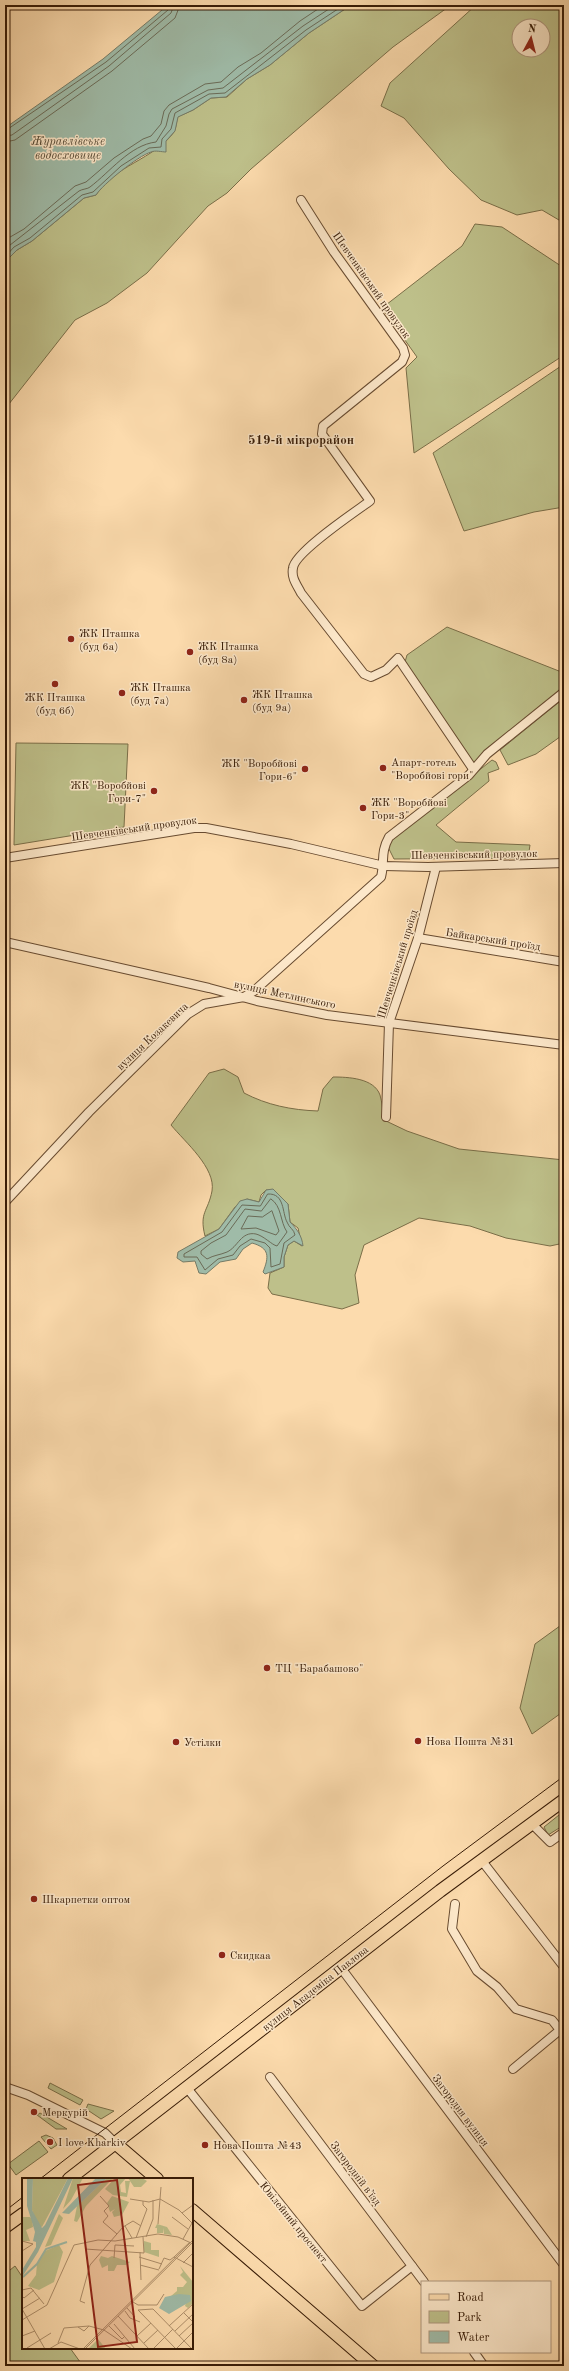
<svg xmlns="http://www.w3.org/2000/svg" width="569" height="2371" viewBox="0 0 569 2371" font-family="'Old Standard TT',serif">
  <style>
    .green { fill: #bec08a; stroke: #7a6e48; fill-rule: evenodd }
    .water { fill: #9fbba8; stroke: #757b67 }
    .lines { fill: none; stroke-linecap: round; stroke-linejoin: round }
    .shore { stroke: #6b6b57; stroke-width: 1 }
    .minor-casing { stroke: #684b30; stroke-width: 10 }
    .primary-casing { stroke: #371b06; stroke-width: 14 }
    .minor { stroke: #fde8ca; stroke-width: 8 }
    .primary { stroke: #fcdbad; stroke-width: 12 }
    .tram { stroke: #371b06; stroke-width: 1 }
    .poi-dot { fill: #8f2418; stroke: #fde8ca; stroke-width: 1.5 }
    .labels { text-anchor: middle; stroke-width: 3; stroke-linejoin: round; paint-order: stroke }
    .street-label { font-size: 11px; fill: #371b06; stroke: #fde8ca }
    .poi-label { font-size: 11px; fill: #371b06; stroke: #fde8ca; text-anchor: start }
    .water-label { font-size: 12px; font-style: italic; fill: #564b37; stroke: #fde8ca }
    .quarter-label { font-size: 13px; font-weight: bold; fill: #371b06; stroke: #fde8ca }
    .inset-river { fill: none; stroke: #9fbba8; stroke-width: 2 }
    .inset-road { fill: none; stroke: #ad8e6a; stroke-width: 1 }
    .view { fill: #8f2418; fill-opacity: 0.15; stroke: #8f2418; stroke-width: 2 }
    .inset-edge { fill: none; stroke: #371b06; stroke-width: 2 }
  </style>
  <rect width="100%" height="100%" fill="#fcdbad"/>
  <filter id="stains"><feTurbulence type="fractalNoise" baseFrequency=".005" numOctaves="4"/><feColorMatrix values="0 0 0 0 .2 0 0 0 0 .09 0 0 0 0 .02 0 0 0 .5 -.17"/></filter>
  <radialGradient id="worn" r=".72"><stop offset=".6" stop-color="#630" stop-opacity="0"/><stop offset="1" stop-color="#630" stop-opacity=".3"/></radialGradient>
  <g class="green">
    <path d="M351,5H451L393,47L251,169L227,193L208,206L147,273L107,303L75,320L5,409V262L17,250L32,241L84,198L96,195C113,166 155,159 174,132C176,128 177,121 177,117L193,110L211,98L227,97L247,79L270,65L309,33Z"/>
    <path d="M476,5H564V223L542,210L517,215L481,200L449,169L404,118L381,106L390,83ZM519,26H543V50H519Z"/>
    <path d="M475,224L502,227L564,268V355L414,453L406,368L417,357L382,308L462,246Z"/>
    <path d="M564,364V507L534,512L464,531L433,453Z"/>
    <path d="M447,627L564,673V688L484,752L474,765L405,662L407,655Z"/>
    <path d="M564,698V734L536,754L508,765L500,750Z"/>
    <path d="M16,743L128,744L124,827L14,845Z"/>
    <path d="M492,760L496,762L499,769L488,773L489,781L436,825L456,842L530,845L528,858L394,859L388,847L389,842Z"/>
    <path d="M224,1069L238,1077L244,1093C267,1105 291,1110 318,1111L323,1089L333,1077C348,1077 374,1078 380,1095C382,1102 383,1112 384,1120L407,1131L459,1149L564,1160V1216L561,1220L564,1223V1243L550,1246L506,1238L470,1226L419,1218L364,1245L355,1275L359,1303L342,1309L272,1294L268,1288L270,1273L284,1267V1257L288,1245L294,1241L302,1246L298,1228L290,1222L288,1204L273,1190H266L261,1195L259,1202L247,1199L235,1207L219,1229L205,1236C199,1212 208,1212 212,1191C216,1168 185,1142 171,1125L209,1073Z"/>
    <path d="M564,1623V1711L532,1734L520,1708L535,1644Z"/>
    <path d="M564,1811V1825L548,1835L544,1827Z"/>
    <path d="M50,2083L83,2100L80,2105L48,2088Z"/>
    <path d="M88,2104L114,2111L101,2119L86,2109Z"/>
    <path d="M40,2113L67,2129H56L37,2115Z"/>
    <path d="M46,2135L53,2138L57,2145L51,2149L41,2137Z"/>
    <path d="M39,2141L48,2152L16,2175L8,2164Z"/>
    <path d="M15,2266L23,2278V2348H70L83,2366H5V2274Z"/>
  </g>
  <g class="water">
    <path d="M168,5H351L309,33L270,65L247,79L226,97L211,98L193,110L178,117L175,131L166,141V152C162,152 155,150 151,152C138,156 103,184 96,195L84,198L32,241L17,250L5,262V128L103,59Z"/>
    <path d="M273,1189L288,1204L290,1222C297,1229 302,1236 303,1246L294,1241L288,1245L284,1257V1267L265,1274L263,1272C269,1257 270,1248 252,1243L243,1249L236,1259L220,1262L206,1274L199,1273L195,1261L183,1262L177,1258L178,1252L219,1229L240,1201L247,1199L259,1202L266,1190Z"/>
  </g>
  <g class="lines">
    <g class="shore">
      <path d="M5,131L106,62L168,10L169,5"/>
      <path d="M5,136L12,135L109,66L171,13L174,5"/>
      <path d="M5,142L15,140L112,71L175,18L180,5"/>
      <path d="M5,240L24,229L75,186L86,182L114,158L143,139L151,136L161,124L164,111L169,105L205,84L221,82L238,67L261,53L300,21L324,5"/>
      <path d="M5,249L79,191C82,189 88,189 90,187C110,172 130,145 156,142L166,126L169,114L172,109L208,90L223,88L303,26L335,5"/>
      <path d="M5,257L14,247L30,238L82,195L93,192L121,166L149,148L161,147L162,139L171,129L175,113L209,94L225,93L306,30L344,5"/>
      <path d="M268,1194C285,1193 282,1213 287,1222C289,1228 294,1229 295,1235L284,1243L280,1264L271,1267L270,1248L265,1243L251,1239L240,1246L233,1255L218,1259L205,1270L197,1257H184V1254L222,1232L242,1205L260,1206Z"/>
      <path d="M271,1199C282,1206 280,1222 287,1232L277,1246C272,1245 264,1236 256,1234C241,1231 238,1247 227,1252C220,1255 214,1255 207,1259L201,1254V1251L211,1243L226,1235L245,1209L261,1211Z"/>
      <path d="M272,1211L279,1231L276,1235L256,1228L241,1229L248,1216L262,1217Z"/>
    </g>
    <defs>
      <g id="minor">
        <path d="M301,200L334,252L403,348L405,355L402,362L323,426L322,434L370,501C355,512 295,552 293,568C291,578 297,585 301,593L364,674L371,677L386,670L398,658L473,769"/>
        <path d="M5,858L194,828H206L291,844L384,866L428,867L564,863"/>
        <path d="M418,938L564,962"/>
        <path d="M5,942L209,988L257,1001L327,1015L564,1045"/>
        <path d="M386,1117L389,1023L418,938L436,867"/>
        <path d="M5,1202L89,1112L188,1014L204,1004L244,997L254,991L381,877C385,861 380,853 389,837L469,775L487,754L564,692"/>
        <path d="M532,1824L550,1842L564,1832"/>
        <path d="M482,1861L564,1967"/>
        <path d="M455,1904L452,1929L477,1971L497,1987L516,2009L552,2020L564,2035"/>
        <path d="M341,1968L564,2265"/>
        <path d="M513,2069L560,2030"/>
        <path d="M270,2077L424,2282"/>
        <path d="M5,2087L28,2095L105,2133L115,2143"/>
        <path d="M187,2088L362,2306L412,2266"/>
        <path d="M474,2352L484,2366"/>
        <path d="M358,2366L368,2362"/>
      </g>
      <g id="primary">
        <path d="M115,2143L157,2179"/>
        <path d="M69,2179L440,1891L564,1800"/>
        <path d="M192,2210L373,2366"/>
        <path d="M5,2227L23,2214"/>
      </g>
    </defs>
    <use href="#minor" class="minor-casing"/>
    <use href="#primary" class="primary-casing"/>
    <use href="#minor" class="minor"/>
    <use href="#primary" class="primary"/>
    <g class="tram">
      <path d="M40,2179L443,1866L564,1776"/>
      <path d="M5,2211L23,2197"/>
    </g>
  </g>
  <g class="poi-dot">
    <circle cx="71" cy="639" r="4"/>
    <circle cx="190" cy="652" r="4"/>
    <circle cx="55" cy="684" r="4"/>
    <circle cx="122" cy="693" r="4"/>
    <circle cx="244" cy="700" r="4"/>
    <circle cx="383" cy="768" r="4"/>
    <circle cx="305" cy="769" r="4"/>
    <circle cx="154" cy="791" r="4"/>
    <circle cx="363" cy="808" r="4"/>
    <circle cx="267" cy="1668" r="4"/>
    <circle cx="418" cy="1741" r="4"/>
    <circle cx="176" cy="1742" r="4"/>
    <circle cx="34" cy="1899" r="4"/>
    <circle cx="222" cy="1955" r="4"/>
    <circle cx="34" cy="2112" r="4"/>
    <circle cx="50" cy="2142" r="4"/>
    <circle cx="205" cy="2145" r="4"/>
  </g>
  <g class="labels">
    <g class="street-label">
      <text transform="translate(372 285) rotate(55)" y="4">Шевченківський провулок</text>
      <text transform="translate(134 828) rotate(-8)" y="4">Шевченківський провулок</text>
      <text transform="translate(474 854) rotate(-1)" y="4">Шевченківський провулок</text>
      <text transform="translate(493 939) rotate(9)" y="4">Байкарський проїзд</text>
      <text transform="translate(397 964) rotate(-73)" y="4">Шевченківський проїзд</text>
      <text transform="translate(285 994) rotate(12)" y="4">вулиця Метлинського</text>
      <text transform="translate(152 1036) rotate(-43)" y="4">вулиця Козакевича</text>
      <text transform="translate(315 1988) rotate(-38)" y="4">вулиця Академіка Павлова</text>
      <text transform="translate(461 2110) rotate(53)" y="4">Загородня вулиця</text>
      <text transform="translate(356 2173) rotate(53)" y="4">Загородній вʼїзд</text>
      <text transform="translate(294 2222) rotate(51)" y="4">Ювілейний проспект</text>
    </g>
    <g class="poi-label">
      <text x="79" y="637">ЖК Пташка<tspan x="79" dy="13">(буд 6а)</tspan></text>
      <text x="198" y="650">ЖК Пташка<tspan x="198" dy="13">(буд 8а)</tspan></text>
      <text x="130" y="691">ЖК Пташка<tspan x="130" dy="13">(буд 7а)</tspan></text>
      <text x="252" y="698">ЖК Пташка<tspan x="252" dy="13">(буд 9а)</tspan></text>
      <text x="55" y="701" text-anchor="middle">ЖК Пташка<tspan x="55" dy="13">(буд 6б)</tspan></text>
      <text x="391" y="766">Апарт-готель<tspan x="391" dy="13">"Воробйові гори"</tspan></text>
      <text x="297" y="767" text-anchor="end">ЖК "Воробйові<tspan x="297" dy="13">Гори-6"</tspan></text>
      <text x="146" y="789" text-anchor="end">ЖК "Воробйові<tspan x="146" dy="13">Гори-7"</tspan></text>
      <text x="371" y="806">ЖК "Воробйові<tspan x="371" dy="13">Гори-3"</tspan></text>
      <text x="275" y="1672">ТЦ "Барабашово"</text>
      <text x="426" y="1745">Нова Пошта №31</text>
      <text x="184" y="1746">Устілки</text>
      <text x="42" y="1903">Шкарпетки оптом</text>
      <text x="230" y="1959">Скидкаа</text>
      <text x="42" y="2116">Меркурій</text>
      <text x="58" y="2146">I love Kharkiv</text>
      <text x="213" y="2149">Нова Пошта №43</text>
    </g>
    <g class="water-label">
      <text x="68" y="145">Журавлівське<tspan x="68" dy="14">водосховище</tspan></text>
    </g>
    <g class="quarter-label">
      <text x="301" y="444">519-й мікрорайон</text>
    </g>
  </g>
  <g transform="translate(22 2178)">
    <rect width="171" height="171" fill="#fcdbad"/>
    <path d="M11,0H46L20,49L16,47L10,32ZM51,0H61L49,22L41,31ZM85,0H91L64,28L55,44L52,43L55,28ZM93,0H104L98,7L99,14L104,15L103,3H108L105,19L91,17L83,11ZM106,0H120L125,3L119,9H112ZM90,18L107,24L100,37L92,39L90,34L93,31L88,34L85,25ZM37,36L41,40L29,67L23,69ZM0,39H8L10,42L11,49L4,52L8,63H0ZM135,46L145,49L150,57L142,56L141,50V55H135V50H133ZM122,63L129,65V72H137V79L122,74ZM37,67L41,74L32,104L17,112L6,108L14,97L15,86L23,73ZM79,78L86,80L90,78L108,84L104,87H95L92,93H86V87L80,90L77,82ZM158,88L171,104V125L166,130L163,128L166,117L149,118L155,113V109H161L165,104L158,97L161,94ZM76,161L84,171H66Z" fill="#bec08a"/>
    <path d="M5,0H11L10,32L20,50L23,47L46,0H51L16,74L0,99V92L14,69V64L11,63L13,54L5,28ZM74,0H85L47,36L40,35ZM157,116L168,117L169,123L147,136L137,130L143,119Z" fill="#9fbba8"/>
    <path class="inset-river" d="M1,99L15,86L24,71L45,64"/>
    <path class="inset-road" d="M78,18L87,28L82,33L86,38L81,44L95,56M108,21L127,24L138,21L157,32L170,45L161,61M160,35L171,27M150,39L166,51M136,46L139,9M103,48L110,60M124,59L131,41V22M114,60L125,31L121,27V23M0,63L11,66L0,73M93,67L112,68M63,71L122,75L121,59M118,74L119,102M117,79L140,86M152,79L168,64M92,80L93,67M161,85L171,75M118,87L137,92M137,91L142,80L148,82L152,79L171,89M0,112L9,110L22,126M0,118L2,120L12,112M111,124L116,127H135L142,116M63,125L58,123L68,87L101,49L111,43L119,48M105,130L113,139M0,131L23,171M0,131L18,120M116,132L131,131L170,171M116,132L154,171M103,133L108,140L118,144M162,135L171,144M96,138L127,171M0,142L25,127L52,67L76,62L93,63L136,56L156,59L169,65M92,146L113,171M87,148L100,161L103,158M147,148L171,126M56,149L62,153L67,148M82,152L110,171M153,153L171,136M0,158L13,153M115,158L129,145M157,158L171,145M36,165L42,150L67,148L82,152M122,165L136,152M5,170L29,155M27,171L39,164L58,171M61,171L171,62M63,171L171,64M131,171L151,151M154,171L171,154"/>
    <path class="view" d="M95,2L115,164L76,169L56,7Z"/>
    <rect width="171" height="171" class="inset-edge"/>
  </g>
  <rect width="569" height="2371" fill="none" stroke="#fcdbad" stroke-width="20"/>
  <rect x="6" y="6" width="557" height="2359" fill="none" stroke="#371b06" stroke-width="2"/>
  <rect x="10" y="10" width="549" height="2351" fill="none" stroke="#371b06"/>
  <rect x="421" y="2281" width="130" height="72" fill="#fde8ca" stroke="#ae967c"/>
  <rect x="429" y="2294" width="20" height="6" fill="#fcdbad" stroke="#ae967c"/>
  <text x="457" y="2301" font-size="12" fill="#371b06">Road</text>
  <rect x="429" y="2311" width="20" height="12" fill="#bec08a" stroke="#ae967c"/>
  <text x="457" y="2321" font-size="12" fill="#371b06">Park</text>
  <rect x="429" y="2331" width="20" height="12" fill="#9fbba8" stroke="#ae967c"/>
  <text x="457" y="2341" font-size="12" fill="#371b06">Water</text>
  <g transform="translate(531 38) rotate(7)"><circle r="19" fill="#fde8ca" stroke="#ae967c"/>
  <path d="M0-3L7 15L0 10L-7 15Z" fill="#8f2418"/>
  <text y="-6" font-size="11" font-weight="bold" text-anchor="middle" fill="#371b06">N</text>
  </g>
  <rect width="100%" height="100%" filter="url(#stains)"/>
  <rect width="100%" height="100%" fill="url(#worn)"/>
</svg>
